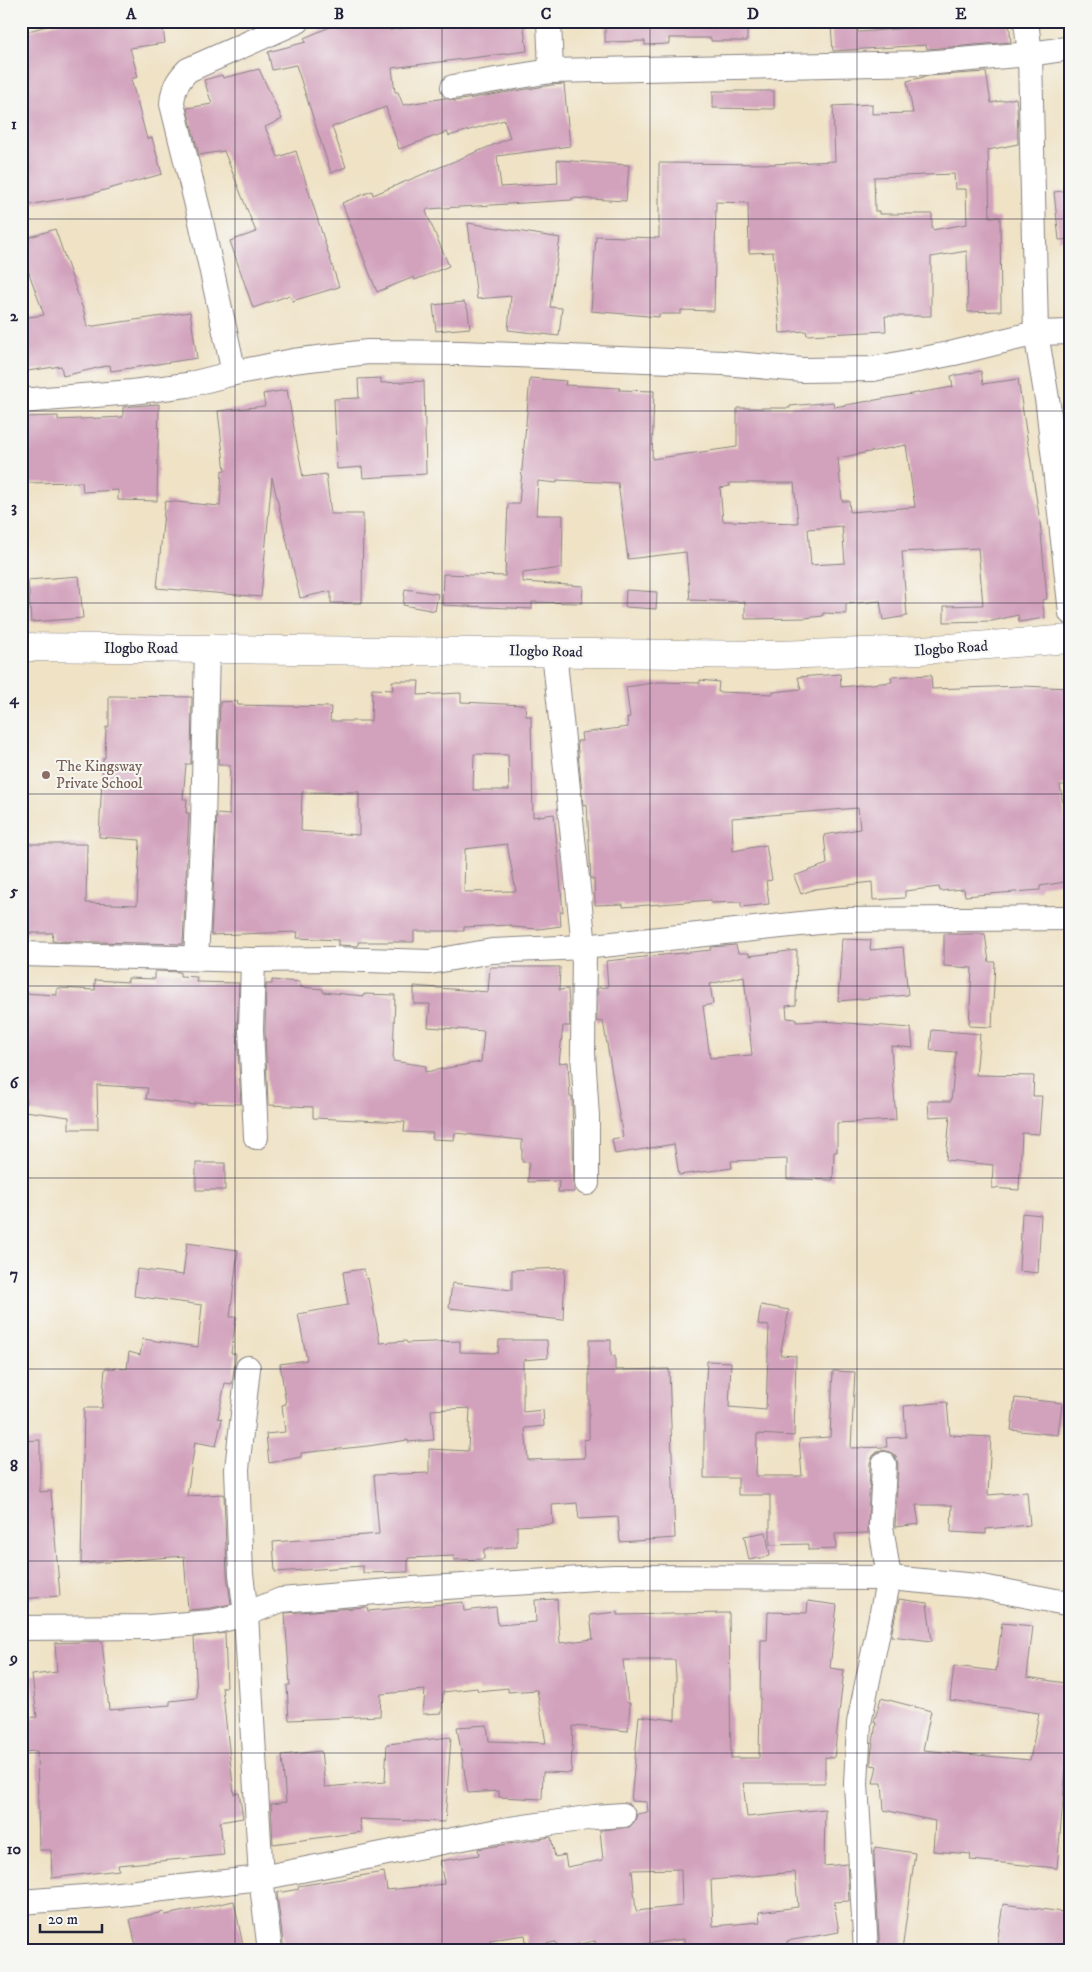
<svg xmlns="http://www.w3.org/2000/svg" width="1092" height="1972" viewBox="0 0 1092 1972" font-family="'IM FELL DW Pica',serif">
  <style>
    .building { fill: #d2a1bc; fill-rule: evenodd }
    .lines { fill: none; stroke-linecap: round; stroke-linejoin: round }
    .minor-casing { stroke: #888280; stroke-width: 26 }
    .secondary-casing { stroke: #888280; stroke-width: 29 }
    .minor { stroke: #fff; stroke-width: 24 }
    .secondary { stroke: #fff; stroke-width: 28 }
    .grid { fill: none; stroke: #22223b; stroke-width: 1; stroke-opacity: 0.55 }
    .education-dot { fill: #8d6e63; stroke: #f6f6f2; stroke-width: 2 }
    .labels { text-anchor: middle; stroke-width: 4; stroke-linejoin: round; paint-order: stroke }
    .street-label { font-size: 15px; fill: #22223b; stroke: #f6f6f2 }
    .education-label { font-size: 15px; fill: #785e54; stroke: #f6f6f2; text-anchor: start }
    .neatline { fill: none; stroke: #22223b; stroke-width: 2 }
    .grid-label { font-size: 16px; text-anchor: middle; font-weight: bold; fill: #22223b }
  </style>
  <rect width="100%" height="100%" fill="#f6f6f2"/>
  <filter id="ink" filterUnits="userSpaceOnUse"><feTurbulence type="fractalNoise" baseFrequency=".02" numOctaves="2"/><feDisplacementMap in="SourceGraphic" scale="10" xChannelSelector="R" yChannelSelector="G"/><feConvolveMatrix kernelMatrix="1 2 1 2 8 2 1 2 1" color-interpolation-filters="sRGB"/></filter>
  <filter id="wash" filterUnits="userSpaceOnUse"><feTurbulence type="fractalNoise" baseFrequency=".0096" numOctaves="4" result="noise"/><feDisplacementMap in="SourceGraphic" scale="20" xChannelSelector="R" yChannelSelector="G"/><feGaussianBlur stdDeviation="1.12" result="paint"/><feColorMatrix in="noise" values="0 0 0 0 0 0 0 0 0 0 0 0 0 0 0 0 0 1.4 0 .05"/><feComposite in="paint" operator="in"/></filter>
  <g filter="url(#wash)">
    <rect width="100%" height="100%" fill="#efe2c5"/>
    <g id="blocks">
      <g class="building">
        <path d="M65,21H162L165,43L130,48L138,77L131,79L147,139L152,138L162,174L87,195L21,206V74L26,73L21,56V33Z"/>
        <path d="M344,21H388L390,30L461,21H523L527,51L392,68L395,92H398L403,105L445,98L455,101L552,85L564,84L570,146L497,156L501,187L558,183L557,160L629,165L626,201L572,198V200L428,209L426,211L428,217L449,266L415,280L414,277L377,292L342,203L372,191L373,195L510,138L504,120L449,136L447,132L399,149L386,107L332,127L346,167L331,173L296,65L272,70L268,52L306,42L304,38Z"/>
        <path d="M605,21H747V41H711V38H669V44L645,45V41L605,42Z"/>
        <path d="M925,21H946V26L989,24V21H1009L1011,42L927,49L926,45L833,51L831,26L858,24V32L925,27Z"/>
        <path d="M259,69L282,119L265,127L278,157L296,151L339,287L292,301L290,295L253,308L230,241L256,232L224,151L199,155L187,108L212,104L204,80L222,75L223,78Z"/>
        <path d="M986,72L991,103L1016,98L1017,106L1018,144L988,150L990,217H1000L1001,311L968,312L967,251L931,257V316H885L886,331L807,335L806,331L780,333L773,252L749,253L748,203L716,202L714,311L681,310V314H659V317L591,311L596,236L659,238V163L772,164L835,161L833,106L872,104V114L913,113L907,81L928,76ZM954,174L955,189H966L967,224L932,230V214H879V211H875L874,177Z"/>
        <path d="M713,91H774V109L713,108Z"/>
        <path d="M1071,190V239L1059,240L1054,192Z"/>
        <path d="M468,223L560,238L550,307L562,308L559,336L508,330L511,296L477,299Z"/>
        <path d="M55,229L84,312L87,327L190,312L197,358L111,371L110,365L63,376L61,366L21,372V318L44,315L21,251V240Z"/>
        <path d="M464,302L468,310L470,328L436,331L433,305Z"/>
        <path d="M981,371L983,384L1018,379L1040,522L1047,599L1042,600L1045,618L1019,622L1018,615L992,621L944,622V606L983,605L978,548L902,552L907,616L883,620L880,601L846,604V614L823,613V616L805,618L745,619V602L690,600L686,552L628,559L618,483L557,480V483L538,481L536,515H563L562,568L523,573V582L583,586L582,603L532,602V609L442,605L443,574L505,576L508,504H519L530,378L566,381L565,385L620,388L619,390L654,391L652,459L737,447V408H790V406L833,402L834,407L953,387L951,376ZM906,445L915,507L850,512L849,501H842L838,458ZM729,483H794L798,523L723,521L720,488L730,486ZM842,526L845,563L811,565L808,529Z"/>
        <path d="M381,378V383L424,381L426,474L363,478L362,467L337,469L334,399L359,398L358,379Z"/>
        <path d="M287,390L303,477L326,474L331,514H363L362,603H331V591L300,598L272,477L261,597L157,588L165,501L220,506L222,470L225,471L218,411L265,406L263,394Z"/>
        <path d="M159,404L157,501L118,500V490L83,492L82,482L25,483L23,417L58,416V420L123,417V407Z"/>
        <path d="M79,576L83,618L31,622L28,580Z"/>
        <path d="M405,589L438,594L435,611L403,605Z"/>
        <path d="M626,590L657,592L656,609L625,607Z"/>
        <path d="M840,674L841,687L892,682L891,677L931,675L932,689L1022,686L1071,688V785H1060L1071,853V881L1040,886V890L965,896L964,889L940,891L939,887L905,891V898L873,900L872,882L815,889L801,894L794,876L827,864L824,835L860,829L858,808L732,818L733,851L766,845L772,880L766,881L769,904L741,907V902L711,903V900L623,907V904L595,905L594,879H591L587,804L583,805L577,741H582L581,733L628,727L627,718L630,717L626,687L659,682L700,683V680L719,682L718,692L773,694V692L801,689L798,677Z"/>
        <path d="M392,681H419L418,695L461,693V702L525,705L526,716H531L533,817L554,814L563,912H560L561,926L539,929L512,927V925L464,927V931H414V942H358V946L338,945V940L297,938L298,932L211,935L217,814L229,815L230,765H218L220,702L237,701L238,705L331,707L330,721H371L372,689L393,690ZM474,754L508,755L509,790H473ZM302,792H359V835L301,831ZM507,844L516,891L464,892L465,849Z"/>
        <path d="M109,696L192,697L191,764H186L183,799H187L186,813H189L183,944L52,941L53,933H21V844H87L86,903L137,905L140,840L99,837L103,758H105L106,727H109Z"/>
        <path d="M944,934H985L989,962H995L992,1027L969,1026L972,968L944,966Z"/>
        <path d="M842,939L871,940L870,950L903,947L908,995L838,1001Z"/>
        <path d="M736,945L738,953H749V956L797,950L796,1005L786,1006L787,1018L796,1019V1022L821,1021L911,1028L913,1048L891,1046L896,1120L837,1123V1152H834L833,1180L787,1179V1159L731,1161L732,1168L679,1175L674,1144L615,1154L612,1139L623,1137L603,1021L597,1022V988L608,987L606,961L711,950V947ZM744,976L752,1055L710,1058L703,1006L713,1004L710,984Z"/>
        <path d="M490,967H560L559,990L568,989L570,1026H563L559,1063L568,1062L570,1097L572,1096L574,1192H558L559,1181L528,1182L529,1162H522V1140L455,1133L454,1140L432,1139L433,1133L404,1132L405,1122L313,1118V1107L268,1105L265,1030L266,984H272V980L300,982V987L323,989V992L364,996V994L395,995L393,1061L426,1066L425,1072L481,1062L484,1031L428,1027L430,1004H414V986L488,992Z"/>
        <path d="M155,971L180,972V976L197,977L196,982L239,983L237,1031L241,1104L195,1103L194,1105L146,1099L148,1088L97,1085L98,1129H69V1117L25,1111L26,1100H21V993L57,995V988L95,990V980L128,982V978L155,979Z"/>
        <path d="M932,1030L980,1034L976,1075L1034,1076L1033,1096H1042L1039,1134L1022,1133L1019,1190L992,1188L993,1165L946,1160L950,1116L929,1117L928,1101H951L956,1052L930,1050Z"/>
        <rect x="196" y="1163" width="29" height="27"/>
        <path d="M1022,1213L1041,1215L1038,1273L1019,1271Z"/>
        <path d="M187,1243L238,1250L230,1317H236L231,1353L236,1354L232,1384L225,1383L218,1418L222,1419L216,1446L195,1442L187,1496L224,1494L227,1575L231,1604L211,1608L188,1610L184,1556L81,1564L84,1408H102L105,1368L127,1369L129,1352L140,1355L143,1339L198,1347L202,1305L134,1296L137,1269L183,1275Z"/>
        <path d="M565,1268L563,1320L449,1308L452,1283L512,1290V1270Z"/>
        <path d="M364,1269L366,1279L368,1278L380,1343L406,1341L407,1343L460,1341V1352L498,1353L499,1340H547L548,1358L523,1360V1412L543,1410L544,1426L525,1428L528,1460L585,1458L584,1440L589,1439V1340H611V1356H615V1370L669,1369L675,1538L620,1542L618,1517L579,1519L577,1503L552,1505L553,1524L517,1526V1547L484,1549V1559L454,1560V1556L408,1558V1572L363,1573V1566L275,1572L273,1542L379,1534L374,1475L429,1473V1449L468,1451L470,1408L431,1410L434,1440L408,1442V1440L368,1446L301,1453V1457L269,1463L266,1434L285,1432L282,1405L286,1404L280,1364L307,1360L298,1314L348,1305L343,1272Z"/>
        <path d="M761,1305L789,1310L780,1355L796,1356L794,1436L757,1434L756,1476H802L799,1439L830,1437L833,1371L855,1372L851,1448L887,1447L886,1438L906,1437L904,1406L947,1402L950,1435L991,1437L988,1495L1027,1492L1030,1525L986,1529V1534L951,1532L952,1505H916L919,1524L895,1527L898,1464L896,1457L892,1453L884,1450L877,1452L873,1456L870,1463L868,1533L835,1534L836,1549L808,1550V1544L770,1545V1495H738V1478H704V1414L707,1361L731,1362L729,1407L766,1410L769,1326L758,1324Z"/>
        <path d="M1015,1398L1062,1403L1058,1435L1011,1430Z"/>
        <path d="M40,1440V1492L51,1491L60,1596L21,1599V1441Z"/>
        <path d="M766,1532L770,1556L749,1560L744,1536Z"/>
        <path d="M557,1599L560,1643L593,1639L590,1615L617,1612V1615L729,1613L731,1758H759L761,1640H767L768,1612L807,1613L808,1601L837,1605L830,1668L844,1670L834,1758L825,1757V1783H743L747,1817L825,1809L824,1866L847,1864L849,1901L834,1902L839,1932L787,1941L788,1951H721V1949L684,1951V1939L643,1944V1951H619V1945L596,1948L595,1941L557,1948L556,1942L527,1947L525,1935L490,1940L491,1944L447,1951H284L277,1893L299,1889L298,1886L384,1872L387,1890L444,1884L440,1861L479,1855L478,1849L551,1837L555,1857L565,1855L567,1867L603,1860L600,1830L630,1827L635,1821L637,1814L648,1812L647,1802L631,1801L639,1716L675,1720L676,1678L675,1660H623L628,1703H630L628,1731L573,1726L571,1773L543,1772L542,1799L499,1797V1791L468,1793L457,1727L487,1725L489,1741L546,1743L537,1690L508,1692V1688L478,1691L477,1688L443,1692L442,1713L423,1714L425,1690L381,1694L380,1716L289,1720L287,1685H290L285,1613L367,1607L368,1611L463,1602L464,1611L496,1607L498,1625L536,1622L535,1600ZM681,1869L682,1906L636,1911L632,1870ZM795,1872L798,1907L759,1912L760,1922L713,1926L711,1880Z"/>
        <path d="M899,1599L927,1603L932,1641L891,1636Z"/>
        <path d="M1002,1623L1033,1626L1027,1677L1071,1684V1745H1068L1057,1868L970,1860L971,1854L933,1851L935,1821L884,1810L882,1783H873L877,1766L871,1765V1756L876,1723L874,1722L881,1698L931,1711L923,1750L1030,1760L1039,1713L950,1700L954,1666L996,1671Z"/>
        <path d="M225,1633L227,1687H222L234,1794L239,1793L243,1818L220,1822L224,1855L118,1865L119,1870L52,1878L51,1850H39L37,1751L21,1752V1718L37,1717L32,1675L57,1672L55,1643L102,1641L109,1710L170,1705V1701L197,1698L194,1637Z"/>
        <path d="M451,1737L445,1822L359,1819L361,1832L273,1844L271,1804L286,1802L282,1755L321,1751L325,1787L385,1782L387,1744Z"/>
        <path d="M875,1847L915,1853L902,1951H880L874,1858Z"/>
        <path d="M234,1901L244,1951H137L130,1919L164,1912L165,1915Z"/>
        <path d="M1003,1904L1071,1913V1951H996Z"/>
      </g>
    </g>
  </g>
  <g filter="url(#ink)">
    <use href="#blocks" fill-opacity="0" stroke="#888280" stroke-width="1"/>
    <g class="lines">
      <defs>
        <g id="minor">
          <path d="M549,21L551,71"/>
          <path d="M1026,21L1030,54L1036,333L1048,405L1071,613"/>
          <path d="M453,87L551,71L925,63L1030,54L1071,48"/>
          <path d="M234,373L293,361L368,352L460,353L724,363L803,370L873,369L954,353L1036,333L1071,332"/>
          <path d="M21,401L132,392L187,385L234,373L200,217L172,104C173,89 177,81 188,70L298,21"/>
          <path d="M554,651L584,947L583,1053L587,1117V1183"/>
          <path d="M21,954L253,960L332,959L430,962L492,951L584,947L838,920L1071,918"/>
          <path d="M196,958L203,824L207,649"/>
          <path d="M253,960L251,1030L256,1137"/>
          <path d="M248,1368L237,1469L241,1574L246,1614L261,1878L270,1951"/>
          <path d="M21,1628L150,1627L213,1622L246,1614L281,1600L413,1589L614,1577L889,1578L977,1586L1071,1604"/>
          <path d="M21,1902L110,1895L261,1878L503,1830L594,1817L623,1815"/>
          <path d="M866,1951L856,1784L859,1723L889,1578L881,1526L884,1464"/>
        </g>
        <path id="secondary" d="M21,647L777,655L920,650L1071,639"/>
      </defs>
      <use href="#minor" class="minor-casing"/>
      <use href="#secondary" class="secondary-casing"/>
      <use href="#minor" class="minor"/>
      <use href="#secondary" class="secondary"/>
    </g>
  </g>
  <path class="grid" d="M235,21V1951M442,21V1951M650,21V1951M857,21V1951M21,219H1071M21,411H1071M21,603H1071M21,794H1071M21,986H1071M21,1178H1071M21,1369H1071M21,1561H1071M21,1753H1071"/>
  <circle class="education-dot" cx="46" cy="775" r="5"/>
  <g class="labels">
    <g class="street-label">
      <text x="141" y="653">Ilogbo Road</text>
      <text transform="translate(951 648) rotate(-4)" y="5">Ilogbo Road</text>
      <text transform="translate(546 651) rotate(1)" y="5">Ilogbo Road</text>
    </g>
    <g class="education-label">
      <text x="56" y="771">The Kingsway<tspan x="56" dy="17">Private School</tspan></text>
    </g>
  </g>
  <rect width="1092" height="1972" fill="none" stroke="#f6f6f2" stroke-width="55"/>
  <path d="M40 1924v8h62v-8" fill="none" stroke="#22223b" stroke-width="2.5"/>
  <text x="48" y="1924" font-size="15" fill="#22223b" stroke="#f6f6f2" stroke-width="4" paint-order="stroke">20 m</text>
  <rect x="28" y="28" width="1036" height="1916" class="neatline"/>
  <g class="grid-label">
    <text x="131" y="19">A</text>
    <text x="339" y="19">B</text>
    <text x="546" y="19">C</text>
    <text x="753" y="19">D</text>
    <text x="961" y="19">E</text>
    <text x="14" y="129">1</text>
    <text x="14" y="321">2</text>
    <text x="14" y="512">3</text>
    <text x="14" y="704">4</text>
    <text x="14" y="896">5</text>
    <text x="14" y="1088">6</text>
    <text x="14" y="1279">7</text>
    <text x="14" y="1471">8</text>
    <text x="14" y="1663">9</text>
    <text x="14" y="1854">10</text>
  </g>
</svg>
